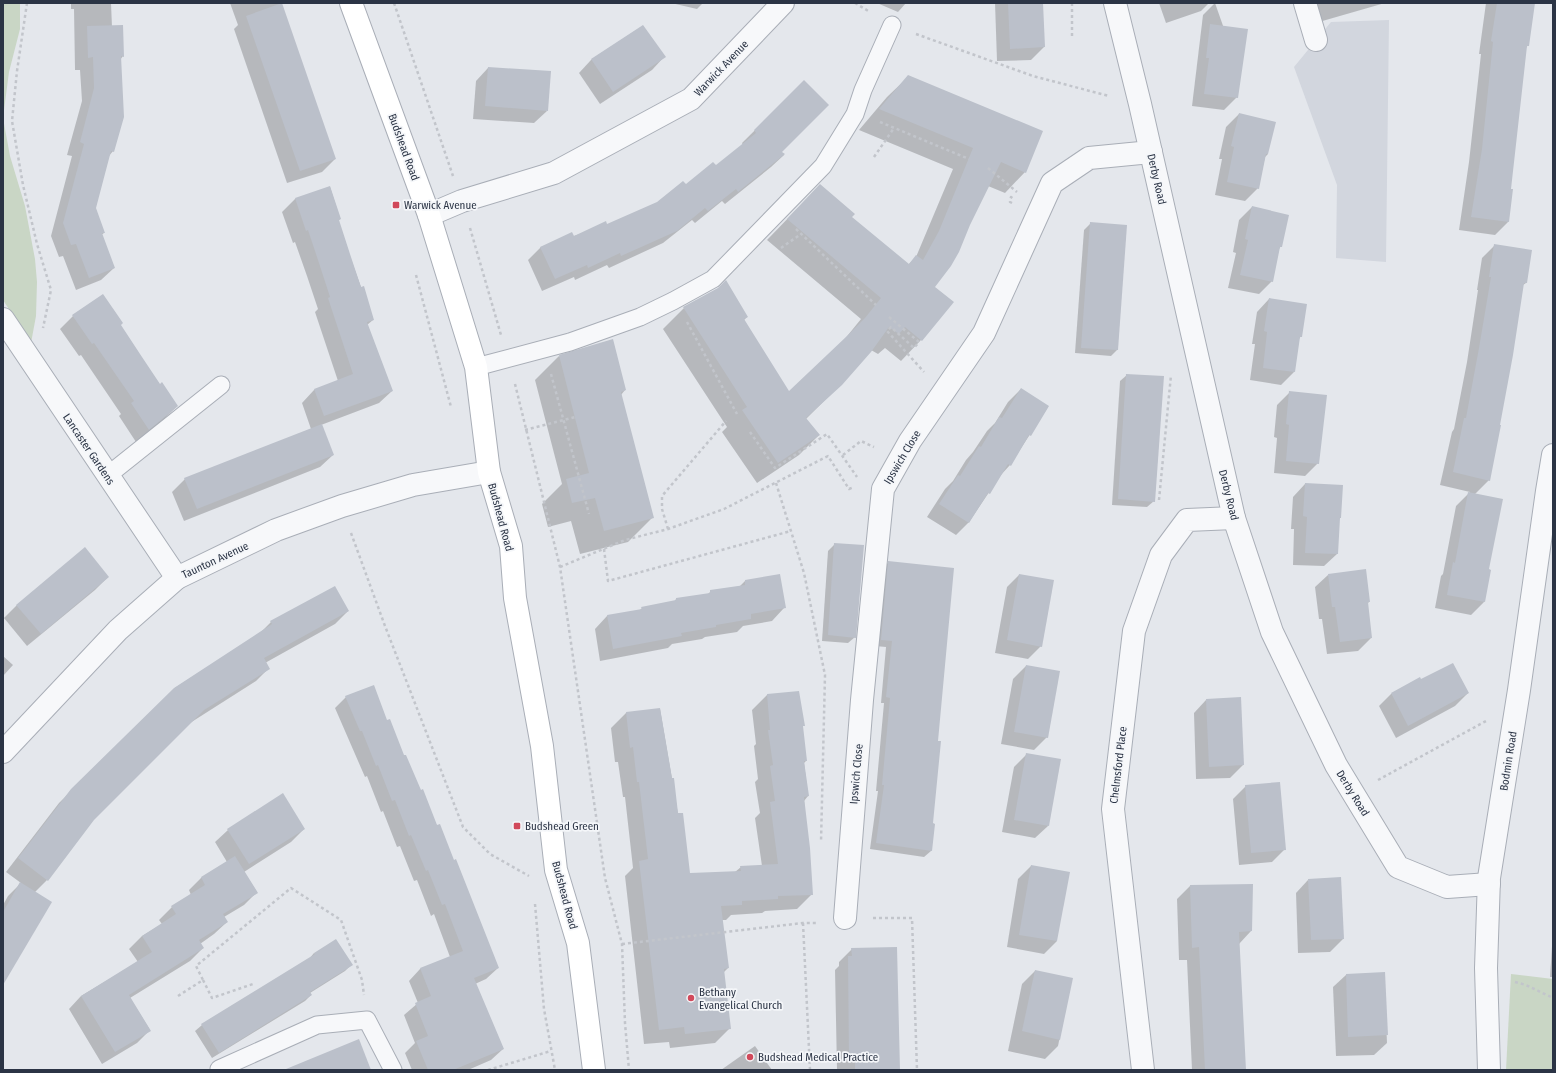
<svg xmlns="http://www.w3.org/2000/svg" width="1556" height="1073" viewBox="0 0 1556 1073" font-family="'Fira Sans Condensed',sans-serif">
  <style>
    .built { fill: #d2d6de }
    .green { fill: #c9d6c5 }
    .shadow { fill: #0003 }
    .building { fill: #bbc0ca }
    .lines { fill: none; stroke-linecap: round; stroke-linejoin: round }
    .lane-casing { stroke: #a9aeb7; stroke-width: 19 }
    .street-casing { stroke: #a9aeb7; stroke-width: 24 }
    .secondary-casing { stroke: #a9aeb7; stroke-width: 24 }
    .path { stroke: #c2c5cb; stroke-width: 2.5; stroke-dasharray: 3 3; stroke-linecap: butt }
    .lane { stroke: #f7f8fa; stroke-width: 17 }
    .street { stroke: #f7f8fa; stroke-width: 22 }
    .secondary { stroke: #fff; stroke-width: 22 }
    .poi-dot { fill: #d1495b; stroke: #f4f6f9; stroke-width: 1.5 }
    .labels { text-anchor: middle; stroke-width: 3.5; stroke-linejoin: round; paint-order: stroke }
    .street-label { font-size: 11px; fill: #2b3445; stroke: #f4f6f9 }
    .poi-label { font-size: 11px; fill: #2b3445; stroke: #f4f6f9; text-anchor: start }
  </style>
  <rect width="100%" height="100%" fill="#e4e7ec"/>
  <path class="built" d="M1389,20L1386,262L1336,258L1337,185L1294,67L1331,22Z"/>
  <g class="green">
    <path d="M3,3H20V29L9,72L3,118Z"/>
    <path d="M3,118L10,156L25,206L35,259L37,282L36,316L31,343L3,300Z"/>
    <path d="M1511,974L1553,979V1070H1506Z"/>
  </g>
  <g class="shadow">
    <path d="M71,3H111L112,27L123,56L120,60L113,151L109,156L95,208L104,233L101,235L114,268L101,280L76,290L63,256L59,257L51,236L72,156L67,155L82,101L80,70H75L74,9H71Z"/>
    <path d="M230,3H281L335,159L322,172L287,183L234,29L238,25Z"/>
    <path d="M671,3H703L697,9Z"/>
    <path d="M877,3H906L898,12Z"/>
    <path d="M995,3H1042L1044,47L1031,60L997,61Z"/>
    <path d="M1159,3H1209L1201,11L1166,23Z"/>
    <path d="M1215,3L1234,57L1237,97L1224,110L1192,106L1203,15Z"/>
    <path d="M1303,3H1385L1319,22Z"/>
    <path d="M1486,3H1534L1528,45L1526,48L1510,190L1508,222L1495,235L1459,230L1469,162L1481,54H1479Z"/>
    <path d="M643,26L664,57L652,70L600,104L579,73L591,60Z"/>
    <path d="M488,68L547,111L534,123L473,119L476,81Z"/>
    <path d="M908,77L1025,172L1005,193L988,186L934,287L953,302L921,340L901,361L885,348L878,354L871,350L841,384L806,419L819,435L799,455L757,483L722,432L727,427L663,329L684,308L719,288L747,317L744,320L789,393L844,340L861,319L767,240L820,185L851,217L908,265L916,257L953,169L859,130L887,97Z"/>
    <path d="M804,82L781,152L784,155L771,167L725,204L722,201L695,223L692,220L663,243L609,268L607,265L575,280L574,277L542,291L528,260L541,247L607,225L657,203L686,186L716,167L743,145L742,143Z"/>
    <path d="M1239,114L1268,154L1265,157L1258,188L1245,201L1215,195L1222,159H1219L1226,127Z"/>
    <path d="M330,187L340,219L338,221L349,254L373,320L367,325L392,391L379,403L321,425L333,455L320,467L184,521L172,492L185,479L311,429L302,403L314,390L338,381L315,312L318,309L307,276L295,242L293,243L282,212L295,199Z"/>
    <path d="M1252,207L1281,246L1279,249L1272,281L1259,294L1228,288L1236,253L1233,252L1239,220Z"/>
    <path d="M1091,223L1118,349L1111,356L1075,353L1084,230Z"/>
    <path d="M1495,245L1526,283L1523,285L1489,480L1475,494L1488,570H1490L1484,602L1471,615L1435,608L1441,576L1443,574L1456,506L1470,492L1440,485L1452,432L1454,429L1467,362L1478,290H1477L1482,258Z"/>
    <path d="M1269,299L1301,336L1299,339L1294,372L1281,385L1250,380L1255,344H1252L1257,312Z"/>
    <path d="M73,316L119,325L160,385L177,406L164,419L136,442L119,416L121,414L81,355L79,356L60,329Z"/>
    <path d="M559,356L625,390L621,395L652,518L628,542L580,554L571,521L548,527L542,504L562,484L535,380Z"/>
    <path d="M1127,375L1154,501L1147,507L1112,505L1120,381Z"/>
    <path d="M1021,389L1048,407L1010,465L1000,476L969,522L956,535L927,517L945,489L953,481L966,460L973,452L987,431L995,423L1008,402Z"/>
    <path d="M1290,392L1318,463L1305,476L1274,473L1277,438L1274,437L1277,405Z"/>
    <path d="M1305,484L1340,518L1338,520L1337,554L1324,566L1293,565L1294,529H1291L1293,497Z"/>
    <path d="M835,544L855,637L848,643L822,641L828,551Z"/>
    <path d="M889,562L937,742L932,824H934L931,851L924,857L870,849L878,791H876L884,703H881L886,647L875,646L883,568Z"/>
    <path d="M1019,575L1041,646L1028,659L995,653L1007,587Z"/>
    <path d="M1328,575L1369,602L1367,604L1371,638L1358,651L1327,654L1322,619H1319L1315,587Z"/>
    <path d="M108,577L95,590L27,646L4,618L17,605Z"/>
    <path d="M745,581L784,608L772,621L743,626L737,632L705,637L702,639L672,644L668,648L600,661L595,629L607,616L639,611L642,608L674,602L676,599L708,594L711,591L739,587Z"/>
    <path d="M348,611L335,624L265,663L268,669L256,681L190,723L93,820L47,880L35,892L3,980V905L8,896L21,883L6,872L59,803L175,688L259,634L271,622Z"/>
    <path d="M3,656L13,665L3,676Z"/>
    <path d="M1026,666L1047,737L1034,750L1001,744L1013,679Z"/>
    <path d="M798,692L806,761L804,763L808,796L804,801L812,894L797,909L765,911L762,913L731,915L726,920H722L728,968L723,973L730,1028L715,1043L670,1048L669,1042L644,1044L625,876L633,868L625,797H623L618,762H615L611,728L626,713L660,709L678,814L689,874L735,872L741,867L762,866L755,818L760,813L755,782L758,779L754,746L756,744L752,710L767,695Z"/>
    <path d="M1468,693L1455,706L1396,738L1379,706L1391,694Z"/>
    <path d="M346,697L387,722L437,826L498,968L486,979L475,984L503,1049L491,1060L468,1070H412L405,1053L415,1043L404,1015L418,1003L409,981L420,969L450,957L434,914L431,916L417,880L414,881L400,846L397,847L383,811L381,812L367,776L365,777L335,708Z"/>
    <path d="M1206,700L1243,765L1230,778L1196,779L1194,713Z"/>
    <path d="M1027,754L1048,826L1035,838L1002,832L1014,767Z"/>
    <path d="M1246,786L1285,849L1272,862L1239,865L1233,799Z"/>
    <path d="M304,829L291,842L244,872L257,892L244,905L224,917L227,922L214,934L200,944L203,948L190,961L130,998L150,1030L137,1043L102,1064L69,1009L81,996L138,962L129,949L142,936L162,924L159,920L172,907L191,895L189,890L201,878L227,862L215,842L228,830Z"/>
    <path d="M1031,866L1057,941L1044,954L1007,947L1018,879Z"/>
    <path d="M1308,880L1343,939L1330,952L1298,953L1296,893Z"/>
    <path d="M1252,885L1251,931L1239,944L1244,1070H1192L1187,960H1179L1177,899L1190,886Z"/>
    <path d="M1553,931V977H1550Z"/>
    <path d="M852,949L898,1070H837L835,970L839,966V962Z"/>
    <path d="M314,953L351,965L345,971L310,993L311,995L305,1001L212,1058L195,1031L202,1025L309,959Z"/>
    <path d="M1035,971L1072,979L1058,1046L1045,1059L1008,1051L1022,984Z"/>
    <path d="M1384,973L1387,1043L1374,1055L1336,1056L1333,987L1346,975Z"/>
    <path d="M755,1046L772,1070H721Z"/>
  </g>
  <g class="building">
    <path d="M282,3L336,159L300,171L246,16Z"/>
    <path d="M1008,3H1043L1045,47L1010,49Z"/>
    <path d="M1497,3H1535L1529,46H1527L1511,189H1513L1509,222L1471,217L1482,149L1493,42L1491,41Z"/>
    <path d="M1210,24L1248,29L1238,98L1204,94L1209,58H1206Z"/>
    <path d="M123,25L124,57L121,56L124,117L114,152L111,151L96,208L105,233H102L115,268L89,278L76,244L71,245L63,223L84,144L80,142L94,88L93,57L88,58L87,26Z"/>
    <path d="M643,25L666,57L613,92L591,59Z"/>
    <path d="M488,67L551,71L548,111L485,106Z"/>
    <path d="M908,75L1043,131L1026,173L1001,162L970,225L959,252L951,266L935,287L954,302L922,341L905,327L899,334L889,327L871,352L842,385L806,418L820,435L778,463L742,410L747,407L683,307L718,288L726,280L748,317L744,319L789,391L847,336L865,318L881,298L787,219L820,184L855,214L852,217L909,264L916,255L923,260L939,231L973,148L879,109Z"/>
    <path d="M804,80L829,105L782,152L785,154L738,192L736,189L708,211L705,208L677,231L621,256L620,253L588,268L587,265L555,279L540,247L572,232L574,236L606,221L607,224L657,202L683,181L686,184L713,162L716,165L756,133L754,130Z"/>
    <path d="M1239,113L1276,122L1268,154H1266L1259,189L1227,182L1234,147L1231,146Z"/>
    <path d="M330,186L341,219L339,220L350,254L361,287L364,286L374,320L367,322L393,391L324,416L314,389L353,374L328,298L330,297L319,263L308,230L306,231L295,198Z"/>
    <path d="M1252,206L1289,215L1282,247H1280L1273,282L1240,275L1248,240L1245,239Z"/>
    <path d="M1090,222L1127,225L1118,350L1081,348Z"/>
    <path d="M1494,244L1532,250L1527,283H1524L1513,355L1500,425H1501L1490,481L1453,472L1464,418H1466L1479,348L1491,277H1489Z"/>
    <path d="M103,294L123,323L121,325L140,354L160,384L162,382L178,406L149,430L131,403L134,401L94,343L92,344L72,315Z"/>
    <path d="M1269,298L1307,304L1302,337H1300L1295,372L1263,368L1267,332L1264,331Z"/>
    <path d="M613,339L626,390L621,392L654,518L604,531L595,498L572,503L566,479L589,473L559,355Z"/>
    <path d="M1126,374L1164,376L1155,502L1118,499Z"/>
    <path d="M1021,388L1049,406L1031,436L1029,435L1011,466L1008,464L990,494L988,493L969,523L939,504L958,475L960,476L979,446L981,447L999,417L1002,418Z"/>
    <path d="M1289,391L1327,395L1319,464L1286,461L1289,425L1286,424Z"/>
    <path d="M322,424L334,455L197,509L184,478Z"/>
    <path d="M1305,483L1343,485L1341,518H1340L1338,554L1305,553L1307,517L1303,516Z"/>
    <path d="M1468,492L1503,499L1489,569L1491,570L1485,602L1447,595L1453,562L1455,563Z"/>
    <path d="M834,543L864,545L856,638L828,635Z"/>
    <path d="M85,547L109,577L41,634L16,605Z"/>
    <path d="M888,561L954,568L938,741H941L933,823L935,824L932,851L876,843L884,785H882L890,698L886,697L892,641L881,640Z"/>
    <path d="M1366,569L1370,602H1368L1372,638L1340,642L1335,607H1332L1328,574Z"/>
    <path d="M780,574L786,608L751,614V619L716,625V627L681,633L682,636L613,649L607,615L642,609L641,607L676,600V598L710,593V590L745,585V580Z"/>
    <path d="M1019,574L1054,580L1042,647L1007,640Z"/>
    <path d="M335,586L349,611L264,658L270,669L204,710L94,820L48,881L18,858L71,789L174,688L272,624L270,621Z"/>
    <path d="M1453,663L1469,693L1408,726L1391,693L1420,677L1421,679Z"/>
    <path d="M1026,665L1060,671L1048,738L1014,732Z"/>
    <path d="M374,685L387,720L390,719L404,755H406L421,790L423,789L437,825L440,824L454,860L456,859L499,968L474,978L504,1049L453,1070H428L416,1041L428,1036L415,1003L431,996L420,968L463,951L445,904L442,905L428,870L426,871L411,835L409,836L395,800L392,801L378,765L376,766L362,731H360L345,696Z"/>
    <path d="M799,691L805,726H803L807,761H804L809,796L804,797L810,848L813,895L778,896V899L742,901V905L721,906L729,968L724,969L731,1029L685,1034L684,1027L659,1030L639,861L648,859L639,782H637L633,747L630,748L626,712L660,708L672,778H674L678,813H683L690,873L741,871L740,866L778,864L770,802L775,801L770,766L773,765L768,730H770L767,694Z"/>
    <path d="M1241,697L1244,765L1209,767L1206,699Z"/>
    <path d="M1026,753L1061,759L1049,826L1014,820Z"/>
    <path d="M1280,782L1286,850L1251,853L1245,785Z"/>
    <path d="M283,793L305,829L249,864L227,829Z"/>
    <path d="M235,856L258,893L223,914L228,922L199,940L204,948L129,995L151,1031L115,1052L81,996L152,952L142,936L176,914L171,906L205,885L201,877Z"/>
    <path d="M1031,865L1070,872L1057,941L1019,935Z"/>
    <path d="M1341,877L1344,939L1311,940L1308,879Z"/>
    <path d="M20,882L52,902L3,985V912Z"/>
    <path d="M1253,884L1252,931L1239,932L1246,1070H1205L1199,947L1192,948L1190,885Z"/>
    <path d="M336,939L353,965L310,992L312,995L219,1053L201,1024L315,954L314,953Z"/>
    <path d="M897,947L900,1070H855V1060H849L848,956H852L851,948Z"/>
    <path d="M1035,970L1073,978L1060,1040L1022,1031Z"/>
    <path d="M1385,972L1388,1035L1348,1037L1346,974Z"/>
    <path d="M359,1039L371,1070H286V1069Z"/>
  </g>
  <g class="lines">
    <defs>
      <g id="lane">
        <path d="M476,367L570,342L640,317L673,301L713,279L823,166L855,114L863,90L892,25"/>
        <path d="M107,476L221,385"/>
        <path d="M219,1069L317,1025L367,1020L393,1070"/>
      </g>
      <g id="street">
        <path d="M1115,3L1140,104L1234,518L1272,632L1336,765L1398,867L1447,887L1489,884"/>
        <path d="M1305,3L1316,40"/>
        <path d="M429,215L462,201L554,173L691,99L783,3"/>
        <path d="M3,319L177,578"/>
        <path d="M3,752L118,630L177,578L276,530L342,506L413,485L489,472"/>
        <path d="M845,918L862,700L883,489L910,441L984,333L1052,183L1089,158L1151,152"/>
        <path d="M1143,1070L1113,809L1134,631L1161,555L1187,520L1234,518"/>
        <path d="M1489,1070L1486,968L1489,878L1519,690L1547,491L1553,455"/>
      </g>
      <path id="secondary" d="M351,3L429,215L476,367L489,472L511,546L515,598L542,746L556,870L578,943L594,1070"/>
    </defs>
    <use href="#lane" class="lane-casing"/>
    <use href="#street" class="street-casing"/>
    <use href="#secondary" class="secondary-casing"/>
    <g class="path">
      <path d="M27,3L17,71L12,121L23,185L37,244L51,290L43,328"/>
      <path d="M394,3L453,176"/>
      <path d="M855,3L870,12"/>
      <path d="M1072,3V38"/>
      <path d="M916,34L1033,76L1109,96"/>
      <path d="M880,122L969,159"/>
      <path d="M874,157L894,128"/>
      <path d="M988,168L1017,192"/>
      <path d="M1012,203L1010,202L1011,197L1014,199"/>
      <path d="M470,228L501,335"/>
      <path d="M796,229L876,305"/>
      <path d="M781,248L801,234"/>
      <path d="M416,275L451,407"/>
      <path d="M889,317L919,342L914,348L891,327L887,331L924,372"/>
      <path d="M687,322L737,414"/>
      <path d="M551,374L589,514"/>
      <path d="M515,384L560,567L605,878L622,944L625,1023L629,1070"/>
      <path d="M525,430L575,417"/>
      <path d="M750,432L775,468L827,434L857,477"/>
      <path d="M843,455L861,441L874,447"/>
      <path d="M776,483L804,573L825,675L821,842"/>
      <path d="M1159,500L1171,375"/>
      <path d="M668,529L662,509V496L726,421"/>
      <path d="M351,533L385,626L463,827L490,854L529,876"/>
      <path d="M604,549L608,581L791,531"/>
      <path d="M560,567L625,540L668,529L724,509L828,456L849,489L854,487"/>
      <path d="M1378,780L1486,721"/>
      <path d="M535,904L544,1009L555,1070"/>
      <path d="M873,918H912L917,1070"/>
      <path d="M803,923L810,1070"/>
      <path d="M622,944L803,923H818"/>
      <path d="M203,980L212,998L253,984"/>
      <path d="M1515,982L1526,985L1553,998"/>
      <path d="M178,996L203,980L196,966L291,888L341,920L362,980L364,995"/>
      <path d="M488,1070L551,1051"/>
    </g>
    <use href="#lane" class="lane"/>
    <use href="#street" class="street"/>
    <use href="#secondary" class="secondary"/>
  </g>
  <g class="poi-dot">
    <rect x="392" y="201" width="8" height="8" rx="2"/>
    <rect x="513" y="822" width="8" height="8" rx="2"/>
    <circle cx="691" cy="998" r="4"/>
    <circle cx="750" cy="1057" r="4"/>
  </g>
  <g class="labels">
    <g class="street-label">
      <text transform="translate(721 68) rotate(-46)" y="4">Warwick Avenue</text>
      <text transform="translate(404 147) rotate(70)" y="4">Budshead Road</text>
      <text transform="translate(1157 179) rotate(77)" y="4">Derby Road</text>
      <text transform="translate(89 449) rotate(56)" y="4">Lancaster Gardens</text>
      <text transform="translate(902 457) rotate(-59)" y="4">Ipswich Close</text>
      <text transform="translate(1229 495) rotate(76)" y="4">Derby Road</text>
      <text transform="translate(501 517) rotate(75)" y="4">Budshead Road</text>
      <text transform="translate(215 560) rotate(-25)" y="4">Taunton Avenue</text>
      <text transform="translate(1508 761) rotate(-81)" y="4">Bodmin Road</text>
      <text transform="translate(1118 765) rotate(-83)" y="4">Chelmsford Place</text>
      <text transform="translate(856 774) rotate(-85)" y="4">Ipswich Close</text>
      <text transform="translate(1353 793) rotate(58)" y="4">Derby Road</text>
      <text transform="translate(565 895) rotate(75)" y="4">Budshead Road</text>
    </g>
    <g class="poi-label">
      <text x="404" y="209">Warwick Avenue</text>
      <text x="525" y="830">Budshead Green</text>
      <text x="699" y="996">Bethany<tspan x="699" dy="13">Evangelical Church</tspan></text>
      <text x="758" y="1061">Budshead Medical Practice</text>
    </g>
  </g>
  <rect width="1556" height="1073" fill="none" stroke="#2b3445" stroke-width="8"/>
</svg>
